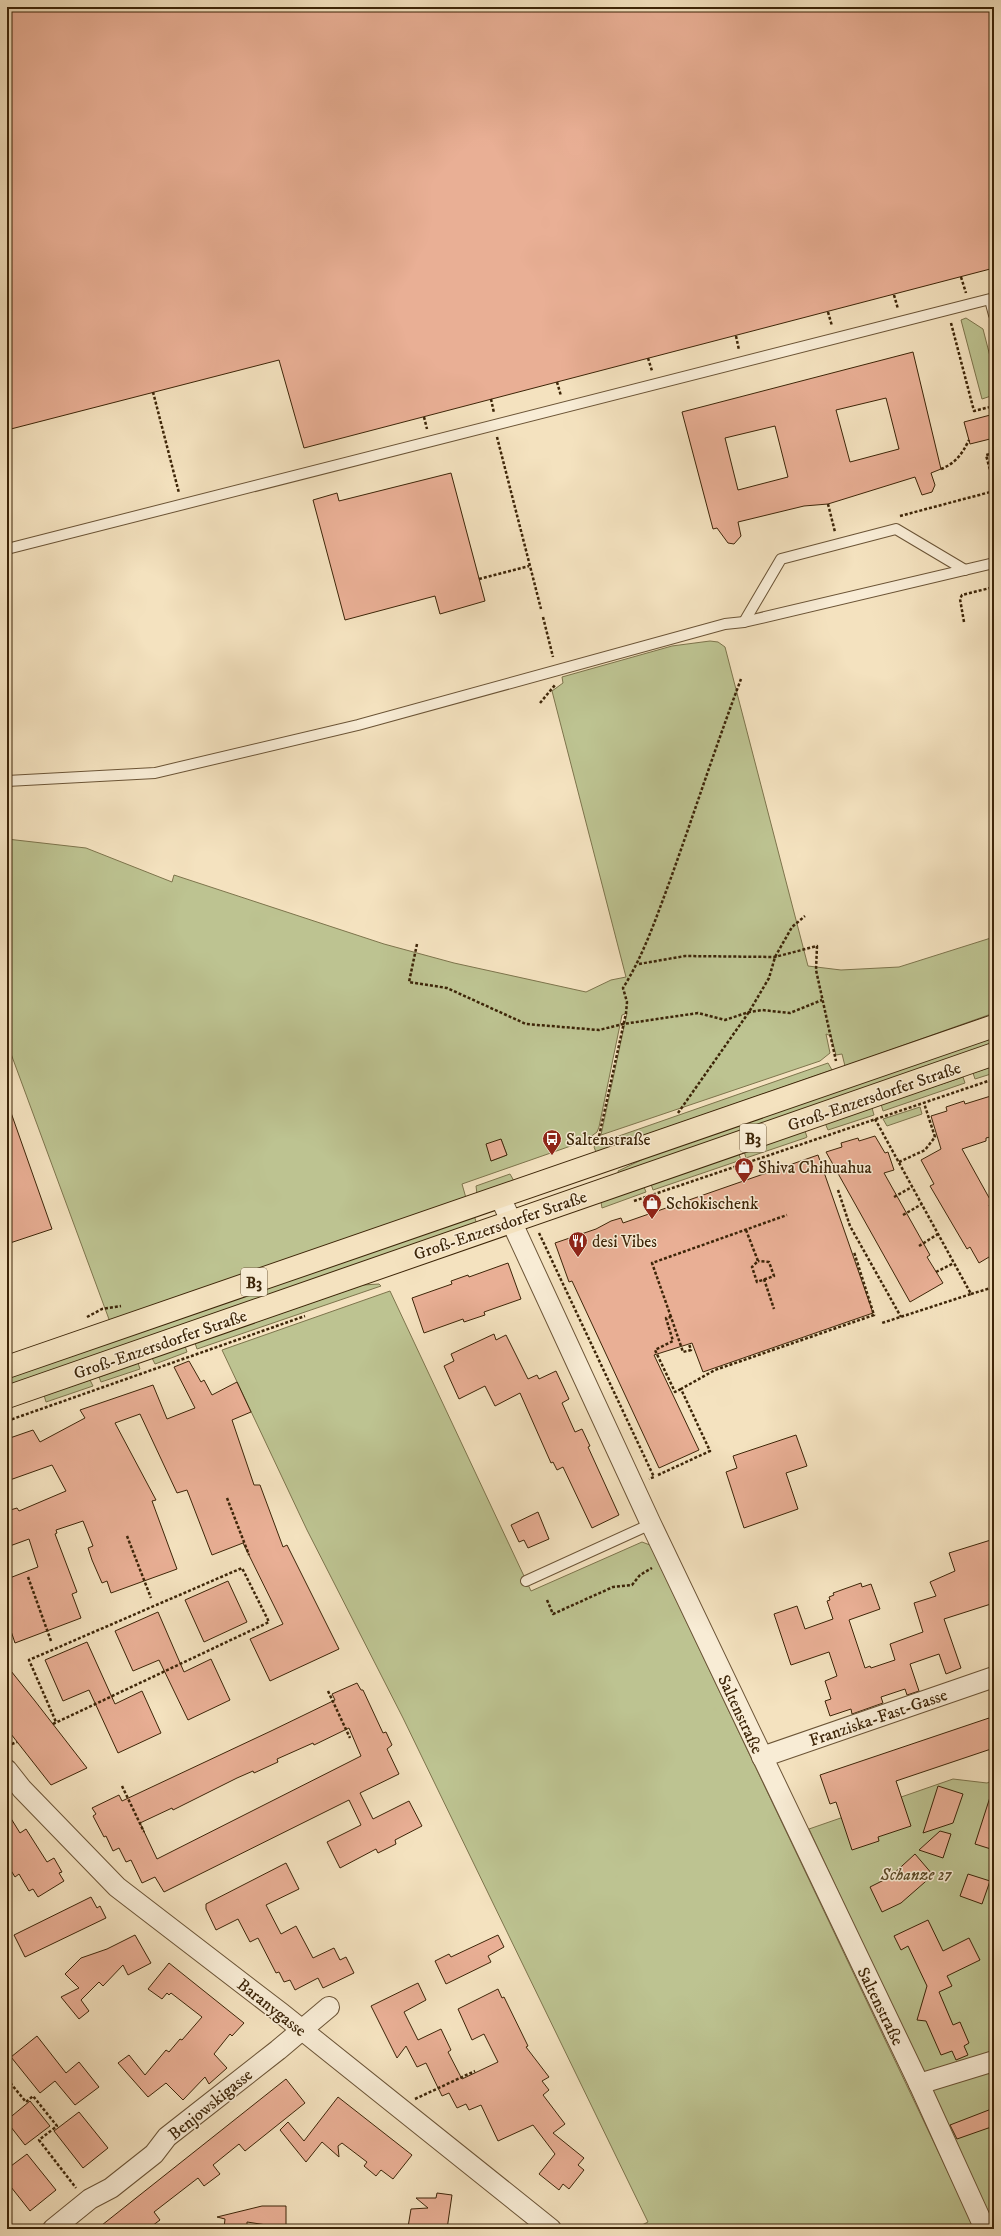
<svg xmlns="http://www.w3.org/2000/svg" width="1001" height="2236" viewBox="0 0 1001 2236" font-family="'IM FELL DW Pica',serif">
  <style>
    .green { fill: #bdc391; stroke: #7d744c; fill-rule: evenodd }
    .building { fill: #e9af95; stroke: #3d2508; fill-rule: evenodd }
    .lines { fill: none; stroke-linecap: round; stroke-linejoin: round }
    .lane-casing { stroke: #6b5436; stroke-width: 12 }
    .street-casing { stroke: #6b5436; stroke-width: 22 }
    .primary-casing { stroke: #3d2508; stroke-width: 24 }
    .path { stroke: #3d2508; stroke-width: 2.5; stroke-dasharray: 3 2; stroke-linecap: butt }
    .lane { stroke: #f8ecd5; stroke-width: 10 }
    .street { stroke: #f8ecd5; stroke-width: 20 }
    .primary { stroke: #f4e2bf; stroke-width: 22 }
    .labels { text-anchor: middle; stroke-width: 3; stroke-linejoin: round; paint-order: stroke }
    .shield { fill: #f8ecd5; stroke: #756146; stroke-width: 1 }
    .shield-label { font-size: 16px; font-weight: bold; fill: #3d2508 }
    .street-label { font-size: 17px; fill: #3d2508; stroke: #f8ecd5 }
    .poi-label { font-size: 17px; fill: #3d2508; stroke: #f8ecd5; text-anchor: start }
    .park-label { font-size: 17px; font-style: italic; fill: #5d4c2a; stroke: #f8ecd5 }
  </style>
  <rect width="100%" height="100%" fill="#f4e2bf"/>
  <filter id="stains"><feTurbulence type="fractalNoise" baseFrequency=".005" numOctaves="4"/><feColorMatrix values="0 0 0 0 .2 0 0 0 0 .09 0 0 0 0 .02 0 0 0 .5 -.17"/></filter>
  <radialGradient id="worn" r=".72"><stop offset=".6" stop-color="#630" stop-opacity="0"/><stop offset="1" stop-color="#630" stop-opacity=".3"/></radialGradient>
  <g class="green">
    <path d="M966,318L983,329L994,372V395L982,399L961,320Z"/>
    <path d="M710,641L718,642L725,647L808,966L841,970L899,967L994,937V1013L845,1066L842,1054L836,1055L831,1036L826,1034L830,1053L820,1061L601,1135L627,1013L622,1015L599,1127L597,1132L585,1141L462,1184L466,1198L110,1322L7,1043V839L86,848L172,882L174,875L384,944L454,963L586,992L611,980L626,977L552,691L563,683L562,677L672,646ZM501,1139L507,1155L491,1161Z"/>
    <path d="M994,1036V1047L619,1175L618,1171L654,1154Z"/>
    <path d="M828,1063L832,1070L596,1152L594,1147L596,1144Z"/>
    <path d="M994,1066V1073L975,1079L973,1073Z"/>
    <path d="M963,1077L965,1083L883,1111L881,1104Z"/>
    <path d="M920,1107L922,1114L887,1126L883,1119Z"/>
    <path d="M872,1108L874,1115L828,1130L825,1123Z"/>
    <path d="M805,1131L807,1137L805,1138L746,1158L744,1151Z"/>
    <path d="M739,1154L741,1160L653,1190L651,1184Z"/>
    <path d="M510,1174L514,1181L477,1194L476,1186Z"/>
    <path d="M644,1187L646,1192L602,1208L601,1202Z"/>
    <path d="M474,1215L477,1225L7,1389V1378Z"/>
    <path d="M379,1284L381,1286L197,1349L195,1343L363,1285Z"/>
    <path d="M390,1291L531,1591L642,1542L650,1545L975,2229H634L648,2222L403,1718L307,1530L222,1350Z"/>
    <path d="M185,1346L187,1352L155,1364L152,1358Z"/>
    <path d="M138,1363L140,1369L101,1382L99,1377Z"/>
    <path d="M90,1380L93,1386L46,1402L44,1395Z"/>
    <path d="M953,1779L987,1783L994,1780V2224L809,1829Z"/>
  </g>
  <g class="building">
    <path d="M7,7H994V268L304,448L279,360L7,430Z"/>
    <path d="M913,352L941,469L931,473L935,485L932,492L922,495L915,477L828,504L804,506L738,522L741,536L734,544L728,543L717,528L713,529L682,412ZM886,398L899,449L850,462L836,410ZM775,426L788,477L738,490L725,438Z"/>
    <path d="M994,414V438L970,444L964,422Z"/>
    <path d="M451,473L485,601L440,614L435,596L345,620L313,500L337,493L339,501Z"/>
    <path d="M994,1095V1136L986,1138V1141L962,1149L992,1203L989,1205L994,1213V1254L979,1263L970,1247L967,1249L930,1186L934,1184L921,1160L941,1149L931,1116L947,1111L946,1107L964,1101L965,1104Z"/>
    <path d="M7,1107H9L52,1229L7,1244Z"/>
    <path d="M875,1136L885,1153L888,1152L894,1170L884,1173L930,1255L927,1257L943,1283L910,1302L826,1152L842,1147L841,1143L858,1138L859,1141Z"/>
    <path d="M501,1139L507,1155L491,1161L486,1144Z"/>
    <path d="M818,1155L873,1313L703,1372L692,1343L654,1355L699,1450L659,1468L572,1281L569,1282L555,1243L596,1229L611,1221L621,1218L623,1223Z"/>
    <path d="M508,1263L521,1299L484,1312L485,1315L464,1322L463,1319L424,1333L412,1298L452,1284L451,1281L468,1275L469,1277Z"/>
    <path d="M494,1334L496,1340L506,1335L528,1379L537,1375L539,1379L556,1371L569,1399L562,1403L575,1432L582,1429L590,1446L588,1447L619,1515L592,1528L563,1467L557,1470L553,1462L551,1463L520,1393L495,1406L485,1386L459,1399L444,1366L454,1361L451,1354Z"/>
    <path d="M189,1361L201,1382L204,1380L212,1395L237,1382L251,1412L232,1420L254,1485H260L283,1547L287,1545L339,1649L270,1681L250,1639L283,1624L243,1543L212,1555L187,1490L177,1493L140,1414L115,1423L156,1500L152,1501L177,1569L111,1593L107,1581L102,1583L92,1560L88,1548L93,1546L83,1521L56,1530L57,1533L55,1534L77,1592L72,1594L81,1618L15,1643L11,1631L7,1633V1579L38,1567L29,1539L7,1547V1511L17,1508L19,1511L66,1491L52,1465L7,1481V1439L33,1430L40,1442L85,1418L80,1410L153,1385L167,1419L195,1408L174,1367Z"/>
    <path d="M796,1435L807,1466L786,1473L798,1509L744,1528L726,1472L737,1468L733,1456Z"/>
    <path d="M538,1512L549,1539L528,1548L524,1540L519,1542L511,1525Z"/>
    <path d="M994,1539V1603L944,1619L961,1668L946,1674L939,1654L910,1664L919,1691L907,1695L905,1689L881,1697L883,1703L852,1714L851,1709L830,1716L825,1701L831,1699L825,1681L837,1676L829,1652L791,1665L774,1614L797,1606L805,1629L833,1619L827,1601L830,1600L829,1597L834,1595L833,1593L861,1583L862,1587L871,1584L880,1609L849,1620L865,1668L870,1666L871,1668L895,1660L890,1644L923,1632L914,1603L936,1596L930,1582L955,1571L949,1553Z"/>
    <path d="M228,1581L247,1622L204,1642L185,1600Z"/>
    <path d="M158,1612L184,1672L211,1659L230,1700L188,1720L159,1660L133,1671L115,1631Z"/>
    <path d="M87,1642L115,1704L142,1691L161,1733L118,1753L89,1690L63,1701L45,1660Z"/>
    <path d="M7,1666L35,1701L87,1768L51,1785L7,1729Z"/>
    <path d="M357,1683L361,1690H363L383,1733L386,1732L392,1745L387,1749L399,1774L360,1793L373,1819L409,1801L422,1826L395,1840L396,1844L378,1853L376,1849L340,1868L327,1842L361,1825L349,1800L164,1892L155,1877L142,1883L131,1860L126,1862L119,1848L113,1851L106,1836L104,1837L93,1816L96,1814L92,1808L119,1795L122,1801L271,1731L335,1700L332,1694ZM349,1728L361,1756L157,1859L140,1823L172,1808L173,1810L237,1778L253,1771L254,1773L278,1762L277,1759L313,1743L314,1745Z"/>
    <path d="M989,1718L994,1733V1748L896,1781L911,1826L878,1837L879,1841L852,1850L836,1802L830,1804L820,1775Z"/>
    <path d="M938,1786L963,1794L953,1823L923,1833Z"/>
    <path d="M991,1794L994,1795V1850L975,1844Z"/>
    <path d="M7,1812L20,1833L26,1829L47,1862L54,1858L62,1872L59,1873L64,1881L38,1897L33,1889L29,1891L19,1874L15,1877L7,1864Z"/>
    <path d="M940,1831L951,1834L943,1858L919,1850Z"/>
    <path d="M915,1854L933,1875L901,1903L882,1912L870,1887L890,1877Z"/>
    <path d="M286,1863L299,1889L266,1905L281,1934L296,1926L313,1958L334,1948L340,1960L346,1957L354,1973L323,1988L318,1978L295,1990L290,1980L284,1982L279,1972L276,1973L258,1938L250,1942L238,1919L216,1930L206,1909V1904Z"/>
    <path d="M968,1874L990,1881L982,1904L960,1896Z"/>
    <path d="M91,1897L97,1908L100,1906L106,1918L25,1957L14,1935Z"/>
    <path d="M928,1920L943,1951L969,1938L980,1960L947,1976L952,1986L939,1992L953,2025L960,2022L969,2043L964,2046L968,2055L956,2060L952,2051L941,2055L926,2021L917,2020L927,1986L908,1946L901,1950L894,1936Z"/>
    <path d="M135,1935L151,1963L128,1975L123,1965L103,1986L99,1982L81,2000L89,2011L79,2019L61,1997L79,1988L65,1974L81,1958L107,1949Z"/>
    <path d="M498,1935L504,1947L488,1956L491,1962L446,1984L435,1961L449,1954L451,1957Z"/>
    <path d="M169,1963L244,2023L232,2036L230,2034L214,2054L227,2068L209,2084L205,2077L183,2100L166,2083L148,2097L118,2063L129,2055L145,2075L166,2050L169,2052L180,2039L182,2040L202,2017L171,1993L169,1995L167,1993L162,1999L148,1989Z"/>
    <path d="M418,1983L426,2000L404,2012L418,2040L441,2029L451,2050L448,2052L462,2079L498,2062L484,2034L472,2040L458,2009L498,1989L502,1998L504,1997L528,2046L526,2047L549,2077L542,2081L549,2090L543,2095L565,2124L553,2133L584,2158L578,2165L584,2170L569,2189L563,2184L559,2190L539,2174L555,2154L533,2125L498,2141L481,2105L469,2110L466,2104L457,2108L449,2093L442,2096L426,2063L417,2067L406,2046L397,2058L371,2006Z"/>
    <path d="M37,2036L66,2073L79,2062L99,2087L75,2105L55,2081L40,2093L11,2057Z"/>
    <path d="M286,2079L305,2103L245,2151L239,2144L213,2165L220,2174L204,2186L198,2178L154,2212L160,2220L148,2229H97Z"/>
    <path d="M338,2097L412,2155L393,2179L381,2170L376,2176L364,2166L367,2162L342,2143L338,2146L339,2157L322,2142L306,2162L280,2130L288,2122L304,2141Z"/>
    <path d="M30,2101L50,2126L25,2145L7,2122V2120Z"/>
    <path d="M994,2108V2126L957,2139L950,2125Z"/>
    <path d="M79,2112L108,2148L83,2168L54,2131Z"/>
    <path d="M27,2154L56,2190L30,2211L7,2182V2169Z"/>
    <path d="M437,2193L452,2195L447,2229L408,2227L411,2209L428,2208L416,2198H436Z"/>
    <path d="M262,2206H286V2228L247,2222V2229H232L224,2228L225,2219L217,2217Z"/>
  </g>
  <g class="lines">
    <defs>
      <g id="lane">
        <path d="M990,300L994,315"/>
        <path d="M7,549L994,298"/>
        <path d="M744,622L781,559L896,529L965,570"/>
        <path d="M7,781L155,773L358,725L725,624L744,622L994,563"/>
        <path d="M526,1581L651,1524"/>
      </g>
      <g id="street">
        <path d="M500,1197L651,1524L919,2084L985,2229"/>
        <path d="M762,1757L994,1677"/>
        <path d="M7,1770L22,1789L117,1887L281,2013L551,2229"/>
        <path d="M919,2084L994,2061"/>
        <path d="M53,2229L90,2199L111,2188L154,2154L167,2137L278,2050L329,2007"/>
      </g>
      <g id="primary">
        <path d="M7,1367L994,1026"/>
        <path d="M7,1397L994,1054"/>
      </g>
    </defs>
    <use href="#lane" class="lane-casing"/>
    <use href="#street" class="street-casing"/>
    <use href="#primary" class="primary-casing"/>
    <g class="path">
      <path d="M961,277L966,293"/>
      <path d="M894,295L898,309"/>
      <path d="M828,312L832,326"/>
      <path d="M951,323L974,411L994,406"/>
      <path d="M736,336L739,350"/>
      <path d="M648,358L652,371"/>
      <path d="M557,382L561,396"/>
      <path d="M153,392L179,493"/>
      <path d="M491,399L494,413"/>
      <path d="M424,417L427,429"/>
      <path d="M497,437L541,609"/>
      <path d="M994,453L986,455L994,485"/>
      <path d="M941,469C956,463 962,454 969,440"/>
      <path d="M828,504L835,532"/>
      <path d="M900,516L994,491"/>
      <path d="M479,579L529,566"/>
      <path d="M543,617L553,657"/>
      <path d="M964,622L960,599L962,595L994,587"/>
      <path d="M540,703L555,685"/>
      <path d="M417,944L409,982L447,988L526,1024L599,1030L623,1024L698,1013L725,1020L749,1012L762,1010L790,1013L822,1000"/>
      <path d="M639,964L685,956L775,957L817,946L816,970L836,1061"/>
      <path d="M678,1113L749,1012L769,978L775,957L792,927L805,916"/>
      <path d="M875,1119L971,1294L882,1323"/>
      <path d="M992,1138L994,1143"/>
      <path d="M598,1141L626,1013L627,1002L623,988C643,956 655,921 668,886C693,817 715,748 741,679"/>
      <path d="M899,1162L925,1150L935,1137L924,1103"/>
      <path d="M838,1190L850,1226L901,1317"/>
      <path d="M894,1197L912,1187"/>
      <path d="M634,1201L994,1079"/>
      <path d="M903,1215L922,1204"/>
      <path d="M746,1230L758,1261L752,1267L757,1282L774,1276L769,1262L758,1261"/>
      <path d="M539,1233L654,1477L649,1479"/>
      <path d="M919,1246L938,1234"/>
      <path d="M936,1272L954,1263"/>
      <path d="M764,1279L774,1309"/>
      <path d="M971,1294L994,1287"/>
      <path d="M87,1317L102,1309L121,1306"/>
      <path d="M671,1317L652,1263L787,1215"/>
      <path d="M681,1389L675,1392L655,1350L673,1341L666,1318L671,1317L683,1352L691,1350L689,1344"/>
      <path d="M7,1421L305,1316"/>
      <path d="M658,1475L710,1451L681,1389L715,1370L874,1315L854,1252"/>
      <path d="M227,1498L249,1555"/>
      <path d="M127,1536L151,1598"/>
      <path d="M28,1577L51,1641"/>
      <path d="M547,1600L553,1614L613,1587L632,1585L640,1575L652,1568"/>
      <path d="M328,1691L350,1738"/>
      <path d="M53,1724L269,1622L242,1568L29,1660L56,1722"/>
      <path d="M7,1746L17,1742"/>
      <path d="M122,1786L144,1832"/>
      <path d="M7,2079L26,2102L33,2096L57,2126L39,2140L76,2188"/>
      <path d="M415,2099L475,2071"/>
    </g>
    <use href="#lane" class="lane"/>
    <use href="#street" class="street"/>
    <use href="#primary" class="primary"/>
  </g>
  <defs>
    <symbol id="bus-pin" viewBox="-11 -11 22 30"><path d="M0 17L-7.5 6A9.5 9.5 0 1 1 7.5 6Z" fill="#8f2418" stroke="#f8ecd5"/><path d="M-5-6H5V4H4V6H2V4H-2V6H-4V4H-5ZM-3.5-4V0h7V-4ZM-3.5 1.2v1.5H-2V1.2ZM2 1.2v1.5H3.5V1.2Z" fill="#fff"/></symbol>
    <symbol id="shop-pin" viewBox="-11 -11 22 30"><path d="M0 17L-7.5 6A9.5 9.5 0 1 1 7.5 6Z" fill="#8f2418" stroke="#f8ecd5"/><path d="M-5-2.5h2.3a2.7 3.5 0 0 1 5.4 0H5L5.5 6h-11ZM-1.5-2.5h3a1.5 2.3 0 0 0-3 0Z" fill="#fff"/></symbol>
    <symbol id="restaurant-pin" viewBox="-11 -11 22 30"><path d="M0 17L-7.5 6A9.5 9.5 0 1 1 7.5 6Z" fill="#8f2418" stroke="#f8ecd5"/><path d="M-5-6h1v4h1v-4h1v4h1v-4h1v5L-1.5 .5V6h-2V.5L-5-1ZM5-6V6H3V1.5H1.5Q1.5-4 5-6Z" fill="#fff"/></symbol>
  </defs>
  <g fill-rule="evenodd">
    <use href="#bus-pin" x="541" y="1128" width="22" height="30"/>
    <use href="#shop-pin" x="733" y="1156" width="22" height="30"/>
    <use href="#shop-pin" x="641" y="1192" width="22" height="30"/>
    <use href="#restaurant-pin" x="567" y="1230" width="22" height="30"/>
  </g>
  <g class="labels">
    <g class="shield">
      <rect x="740" y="1124" width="26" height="28" rx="3"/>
      <rect x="241" y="1268" width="26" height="28" rx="3"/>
    </g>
    <g class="shield-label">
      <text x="753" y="1144">B3</text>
      <text x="254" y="1288">B3</text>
    </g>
    <g class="street-label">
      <text transform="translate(874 1096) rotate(-19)" y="6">Groß-Enzersdorfer Straße</text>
      <text transform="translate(500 1225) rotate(-19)" y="6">Groß-Enzersdorfer Straße</text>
      <text transform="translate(160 1344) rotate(-19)" y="6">Groß-Enzersdorfer Straße</text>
      <text transform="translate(741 1714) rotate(65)" y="6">Saltenstraße</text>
      <text transform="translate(878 1717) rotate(-19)" y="6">Franziska-Fast-Gasse</text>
      <text transform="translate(881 2006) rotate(64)" y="6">Saltenstraße</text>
      <text transform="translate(272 2007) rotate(38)" y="6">Baranygasse</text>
      <text transform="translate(210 2104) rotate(-39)" y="6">Benjowskigasse</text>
    </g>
    <g class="poi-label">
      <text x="566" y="1145">Saltenstraße</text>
      <text x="758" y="1173">Shiva Chihuahua</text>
      <text x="666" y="1209">Schokischenk</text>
      <text x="592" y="1247">desi Vibes</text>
    </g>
    <g class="park-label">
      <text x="916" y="1880">Schanze 27</text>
    </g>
  </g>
  <rect width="1001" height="2236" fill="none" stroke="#f4e2bf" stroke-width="24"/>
  <rect x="8" y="8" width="985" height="2220" fill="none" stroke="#3d2508" stroke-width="2"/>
  <rect x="12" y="12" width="977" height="2212" fill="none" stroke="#3d2508"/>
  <rect width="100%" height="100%" filter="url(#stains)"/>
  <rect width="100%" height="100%" fill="url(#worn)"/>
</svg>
